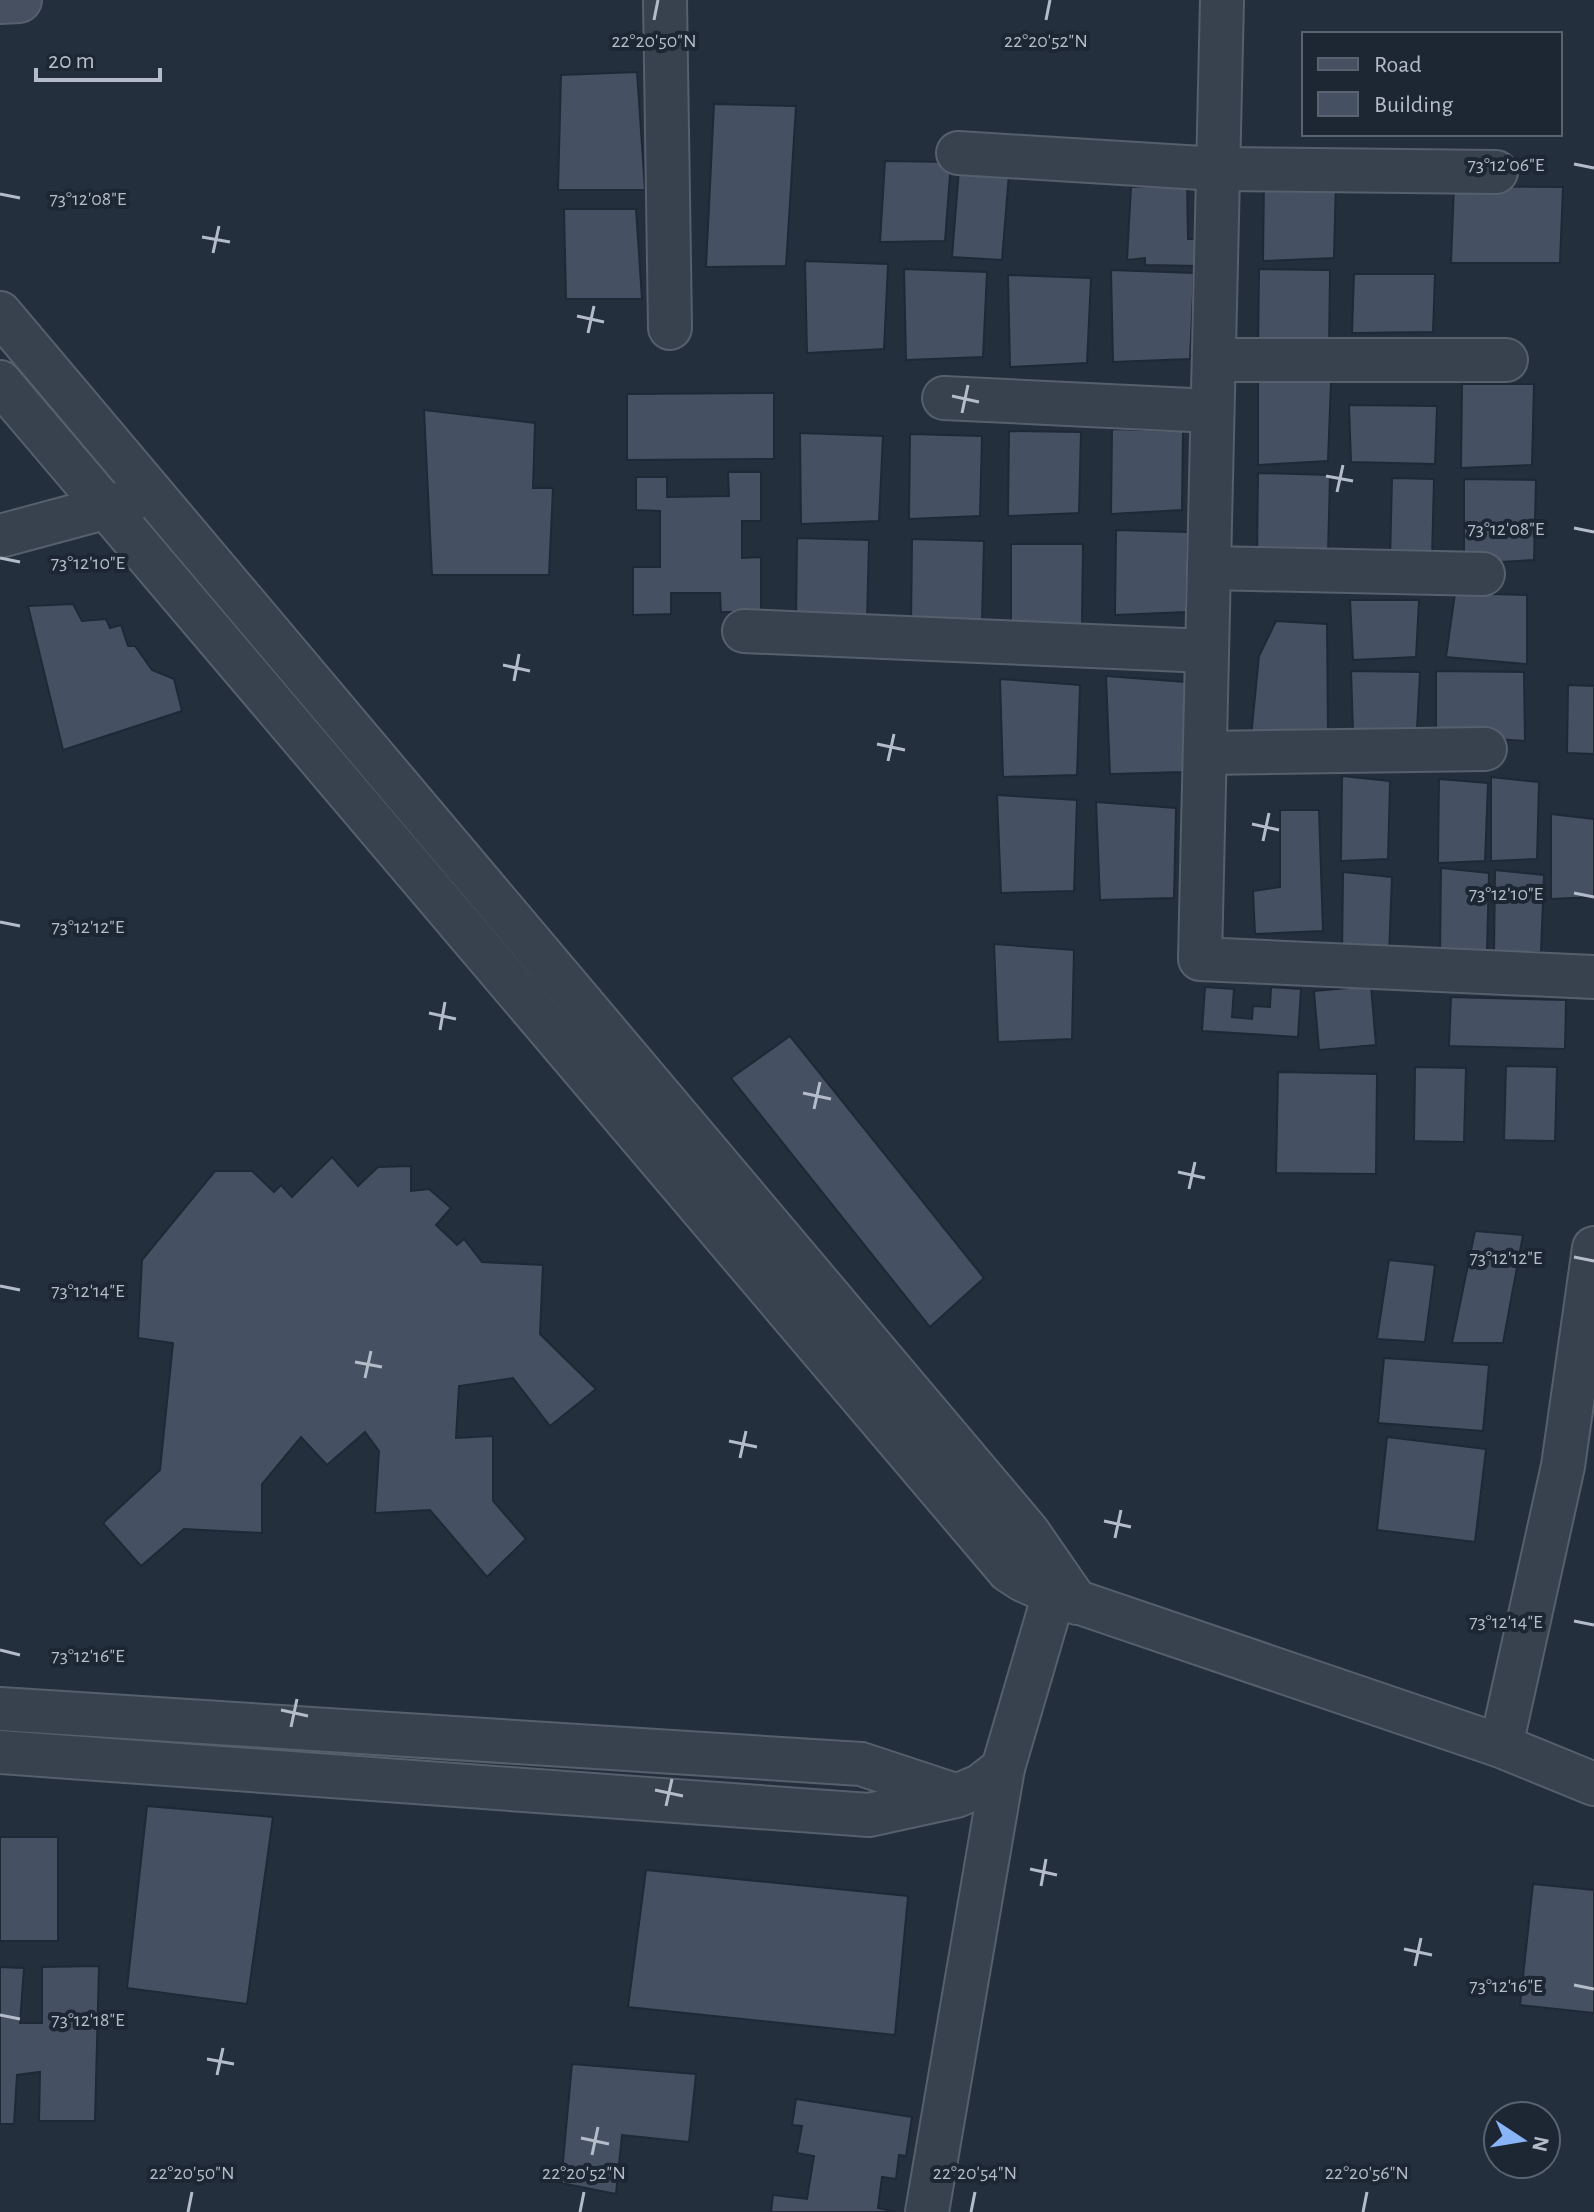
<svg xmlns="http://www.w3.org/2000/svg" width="1594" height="2212" viewBox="0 0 1594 2212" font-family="'Alegreya Sans',sans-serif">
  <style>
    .building { fill: #455162; stroke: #1f2835; stroke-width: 2 }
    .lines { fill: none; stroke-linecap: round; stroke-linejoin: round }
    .minor-casing { stroke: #565f6c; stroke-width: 46 }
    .secondary-casing { stroke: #565f6c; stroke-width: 48 }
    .minor { stroke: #38414e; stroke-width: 42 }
    .secondary { stroke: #465061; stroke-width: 44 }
    .ticks { fill: none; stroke: #b4bcc9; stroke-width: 3 }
    .ticks-label { font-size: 20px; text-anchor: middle; fill: #b4bcc9; stroke: #1d2633; stroke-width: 8; stroke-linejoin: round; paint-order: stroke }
  </style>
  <rect width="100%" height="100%" fill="#242f3e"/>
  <g class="building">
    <path d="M637,72L645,190H558L561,75Z"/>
    <path d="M714,104L796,106L786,266L706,267Z"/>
    <path d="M885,161L951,162L945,241L880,242Z"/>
    <path d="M959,169L1009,174L1002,260L952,257Z"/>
    <path d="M1264,176L1336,178L1334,258L1263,261Z"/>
    <path d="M1187,184L1188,239H1200L1201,266L1145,265V258L1127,260L1131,187Z"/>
    <path d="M1454,186L1563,187L1560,263H1451Z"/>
    <path d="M564,209H636L642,299H566Z"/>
    <path d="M805,261L888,264L884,349L807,353Z"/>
    <path d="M904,269L987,272L983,357L906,360Z"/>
    <path d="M1259,269L1330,270L1329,350L1258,353Z"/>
    <path d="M1111,270L1194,273L1190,359L1113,362Z"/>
    <path d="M1354,274H1435L1433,332L1352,333Z"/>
    <path d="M1008,275L1091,278L1087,363L1010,367Z"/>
    <path d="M1258,380L1331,381L1328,461L1258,465Z"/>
    <path d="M1462,384H1534L1532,465L1461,468Z"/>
    <path d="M774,393V459L627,460V394Z"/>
    <path d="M1349,405L1437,406L1435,464L1351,462Z"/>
    <path d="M424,410L535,423L533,488H553L549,575H432Z"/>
    <path d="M1112,429L1183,431L1182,510L1111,514Z"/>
    <path d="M1009,431L1081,432L1079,513L1008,516Z"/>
    <path d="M800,433L883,436L879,521L801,524Z"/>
    <path d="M910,434L982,436L980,516L909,519Z"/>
    <path d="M728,472H761V521H742V558L761,557V612H721L720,593H671V614L633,615V567H660V511L636,510V477H667V497L729,496Z"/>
    <path d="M1258,473L1330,475L1328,554L1257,558Z"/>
    <path d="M1392,478L1434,479L1432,560L1390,561Z"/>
    <path d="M1464,479L1536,480L1534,560L1464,564Z"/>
    <path d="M1116,530L1188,532L1186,612L1115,615Z"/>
    <path d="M797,538L869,540L867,620L796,623Z"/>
    <path d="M912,539L984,541L982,621L911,624Z"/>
    <path d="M1011,544H1083L1082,625L1011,628Z"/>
    <path d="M1455,593L1527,595V664L1446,657Z"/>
    <path d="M1350,600H1419L1416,657L1353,660Z"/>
    <path d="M73,604L82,621L106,619L110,628L121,625L128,646H135L152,670L174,679L182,711L63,750L28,606Z"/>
    <path d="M1276,621L1327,624L1328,734L1251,737L1259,656Z"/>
    <path d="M1351,671L1420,672L1417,729L1353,732Z"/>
    <path d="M1436,671L1524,672L1525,741L1436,735Z"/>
    <path d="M1106,676L1186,682L1184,772L1110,774Z"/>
    <path d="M1000,679L1080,685L1077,775L1003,777Z"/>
    <path d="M1568,685L1594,686V754L1567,753Z"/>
    <path d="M1342,776L1390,781L1388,859L1341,861Z"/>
    <path d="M1491,777L1539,782L1537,859L1491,861Z"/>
    <path d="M1439,779L1488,783L1485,861L1438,863Z"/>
    <path d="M997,795L1077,800L1074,891L1001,893Z"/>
    <path d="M1096,802L1176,808L1174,898L1100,900Z"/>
    <path d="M1280,810H1319L1323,931L1255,934L1253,891L1280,887Z"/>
    <path d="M1551,814L1594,819V897L1551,899Z"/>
    <path d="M1441,868L1489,873L1487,951L1440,953Z"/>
    <path d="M1495,870L1544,875L1541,952L1494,954Z"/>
    <path d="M1343,872L1392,877L1389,954L1342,957Z"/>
    <path d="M994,944L1074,950L1072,1039L998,1042Z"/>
    <path d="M1371,986L1376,1045L1319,1050L1314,991Z"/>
    <path d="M1205,987L1234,989L1232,1017L1252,1019L1253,1006L1270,1007L1271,987L1301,989L1298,1037L1202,1031Z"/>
    <path d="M1451,997L1566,1000L1565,1049L1449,1046Z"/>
    <path d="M790,1036L984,1278L930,1327L731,1078Z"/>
    <path d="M1506,1066L1557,1067L1555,1141L1504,1140Z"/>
    <path d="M1415,1067L1466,1068L1464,1142L1414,1141Z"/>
    <path d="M1278,1072L1377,1074L1376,1174L1276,1173Z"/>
    <path d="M332,1157L358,1186L378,1167L411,1166V1191L429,1189L451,1208L436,1225L457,1245L464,1239L482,1262L543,1265L540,1334L596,1389L550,1426L513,1378L459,1386L456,1438L493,1436V1501L526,1539L487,1577L430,1510L375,1513L379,1451L365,1432L327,1465L301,1437L262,1484V1533L184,1529L141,1566L103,1523L160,1470L173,1343L138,1338L142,1260L215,1171H252L274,1192L281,1185L292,1197Z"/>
    <path d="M1475,1231L1523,1235L1503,1343H1452Z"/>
    <path d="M1389,1260L1435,1265L1425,1342L1377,1339Z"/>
    <path d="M1384,1358L1489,1365L1483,1431L1378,1423Z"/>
    <path d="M1387,1437L1486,1449L1475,1542L1377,1530Z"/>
    <path d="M147,1806L273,1817L247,2004L127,1988Z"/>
    <rect x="0" y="1837" width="58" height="104"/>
    <path d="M646,1870L908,1896L895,2035L628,2007Z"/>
    <path d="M1533,1884L1594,1890V2013L1520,2005Z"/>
    <path d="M99,1966L95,2121H39L40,2072L17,2075L14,2124H0V1967L24,1968L20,2023H42V1967Z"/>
    <path d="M572,2064L696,2074L689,2142L622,2135L616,2194L561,2183Z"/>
    <path d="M796,2099L912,2117L906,2156L899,2155L896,2179L882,2177L878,2208L896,2212H771L773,2195L807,2199L814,2156L797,2153L802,2126L792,2125Z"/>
  </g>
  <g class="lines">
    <defs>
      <g id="minor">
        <path d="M665,0L670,328"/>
        <path d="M1222,0L1200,959L1594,977"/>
        <path d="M958,153L1218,169L1496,172"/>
        <path d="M0,313L1028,1532L1077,1603"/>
        <path d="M1214,360H1506"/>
        <path d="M0,382L1009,1571L1023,1580L1054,1594L1501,1746L1594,1784"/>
        <path d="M944,398L1212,411"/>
        <path d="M0,536L130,501"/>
        <path d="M1209,568L1483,574"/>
        <path d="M744,631L1207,651"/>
        <path d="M1205,753L1485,749"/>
        <path d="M0,1709L861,1764L955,1795"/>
        <path d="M1501,1746L1563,1466L1594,1248"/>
        <path d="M0,1752L869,1815L956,1796L980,1786L1003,1768L1054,1594"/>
        <path d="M927,2212L1003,1768"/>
      </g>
      <path id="secondary" d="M0,1L19,0"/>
    </defs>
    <use href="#minor" class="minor-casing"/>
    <use href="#secondary" class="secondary-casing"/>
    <use href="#minor" class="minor"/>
    <use href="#secondary" class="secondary"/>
  </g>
  <path class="ticks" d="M654,20L658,0M1046,20L1050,0M1574,164L1594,168M0,194L20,198M202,237L230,242M213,253L219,226M577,316L604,322M588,333L594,306M952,396L979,402M962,413L968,385M1326,476L1353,481M1337,492L1343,465M1574,528L1594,532M0,558L20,562M503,665L530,671M514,681L519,654M877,744L905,750M888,761L894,734M1252,824L1279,830M1263,841L1269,813M1574,893L1594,897M0,922L20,926M429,1013L456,1019M440,1030L445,1002M803,1093L831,1099M814,1109L820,1082M1178,1172L1205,1178M1189,1189L1195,1162M1574,1257L1594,1261M0,1286L20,1290M355,1362L382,1367M365,1378L371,1351M729,1441L757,1447M740,1458L746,1431M1104,1521L1131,1527M1115,1538L1121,1510M1574,1621L1594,1625M0,1650L20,1655M281,1710L308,1716M291,1727L297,1699M655,1790L683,1796M666,1806L672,1779M1030,1869L1057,1875M1041,1886L1046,1859M1404,1949L1432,1955M1415,1966L1421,1938M1574,1985L1594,1989M0,2015L20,2019M207,2059L234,2064M217,2075L223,2048M581,2138L609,2144M592,2155L598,2127M188,2212L192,2192M580,2212L584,2192M971,2212L975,2192M1363,2212L1367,2192"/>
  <g class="ticks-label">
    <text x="654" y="47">22°20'50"N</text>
    <text x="1046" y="47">22°20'52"N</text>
    <text x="1506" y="171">73°12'06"E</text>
    <text x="88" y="205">73°12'08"E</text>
    <text x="1506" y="535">73°12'08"E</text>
    <text x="88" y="569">73°12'10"E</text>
    <text x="1506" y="900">73°12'10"E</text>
    <text x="88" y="933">73°12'12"E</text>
    <text x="1506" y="1264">73°12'12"E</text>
    <text x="88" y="1297">73°12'14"E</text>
    <text x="1506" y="1628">73°12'14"E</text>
    <text x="88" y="1662">73°12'16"E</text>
    <text x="1506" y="1992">73°12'16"E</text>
    <text x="88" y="2026">73°12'18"E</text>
    <text x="192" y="2179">22°20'50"N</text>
    <text x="584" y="2179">22°20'52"N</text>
    <text x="975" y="2179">22°20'54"N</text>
    <text x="1367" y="2179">22°20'56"N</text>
  </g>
  <rect x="1302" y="32" width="260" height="104" fill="#1d2633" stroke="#59626f" stroke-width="2"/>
  <rect x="1318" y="58" width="40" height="12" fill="#465061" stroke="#59626f" stroke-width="2"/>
  <text x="1374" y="72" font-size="24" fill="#b4bcc9">Road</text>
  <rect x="1318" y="92" width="40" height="24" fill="#455162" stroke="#59626f" stroke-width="2"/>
  <text x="1374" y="112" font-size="24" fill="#b4bcc9">Building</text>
  <g transform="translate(1522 2140) rotate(102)"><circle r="38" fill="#1d2633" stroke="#59626f" stroke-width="2"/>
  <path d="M0-6L14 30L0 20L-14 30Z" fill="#8ab4f8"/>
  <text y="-12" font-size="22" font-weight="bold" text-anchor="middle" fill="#b4bcc9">N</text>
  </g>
  <path d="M36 68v12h124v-12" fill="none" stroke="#b4bcc9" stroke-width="4"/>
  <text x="48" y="68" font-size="24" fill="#b4bcc9" stroke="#1d2633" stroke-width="6" paint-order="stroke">20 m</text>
</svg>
